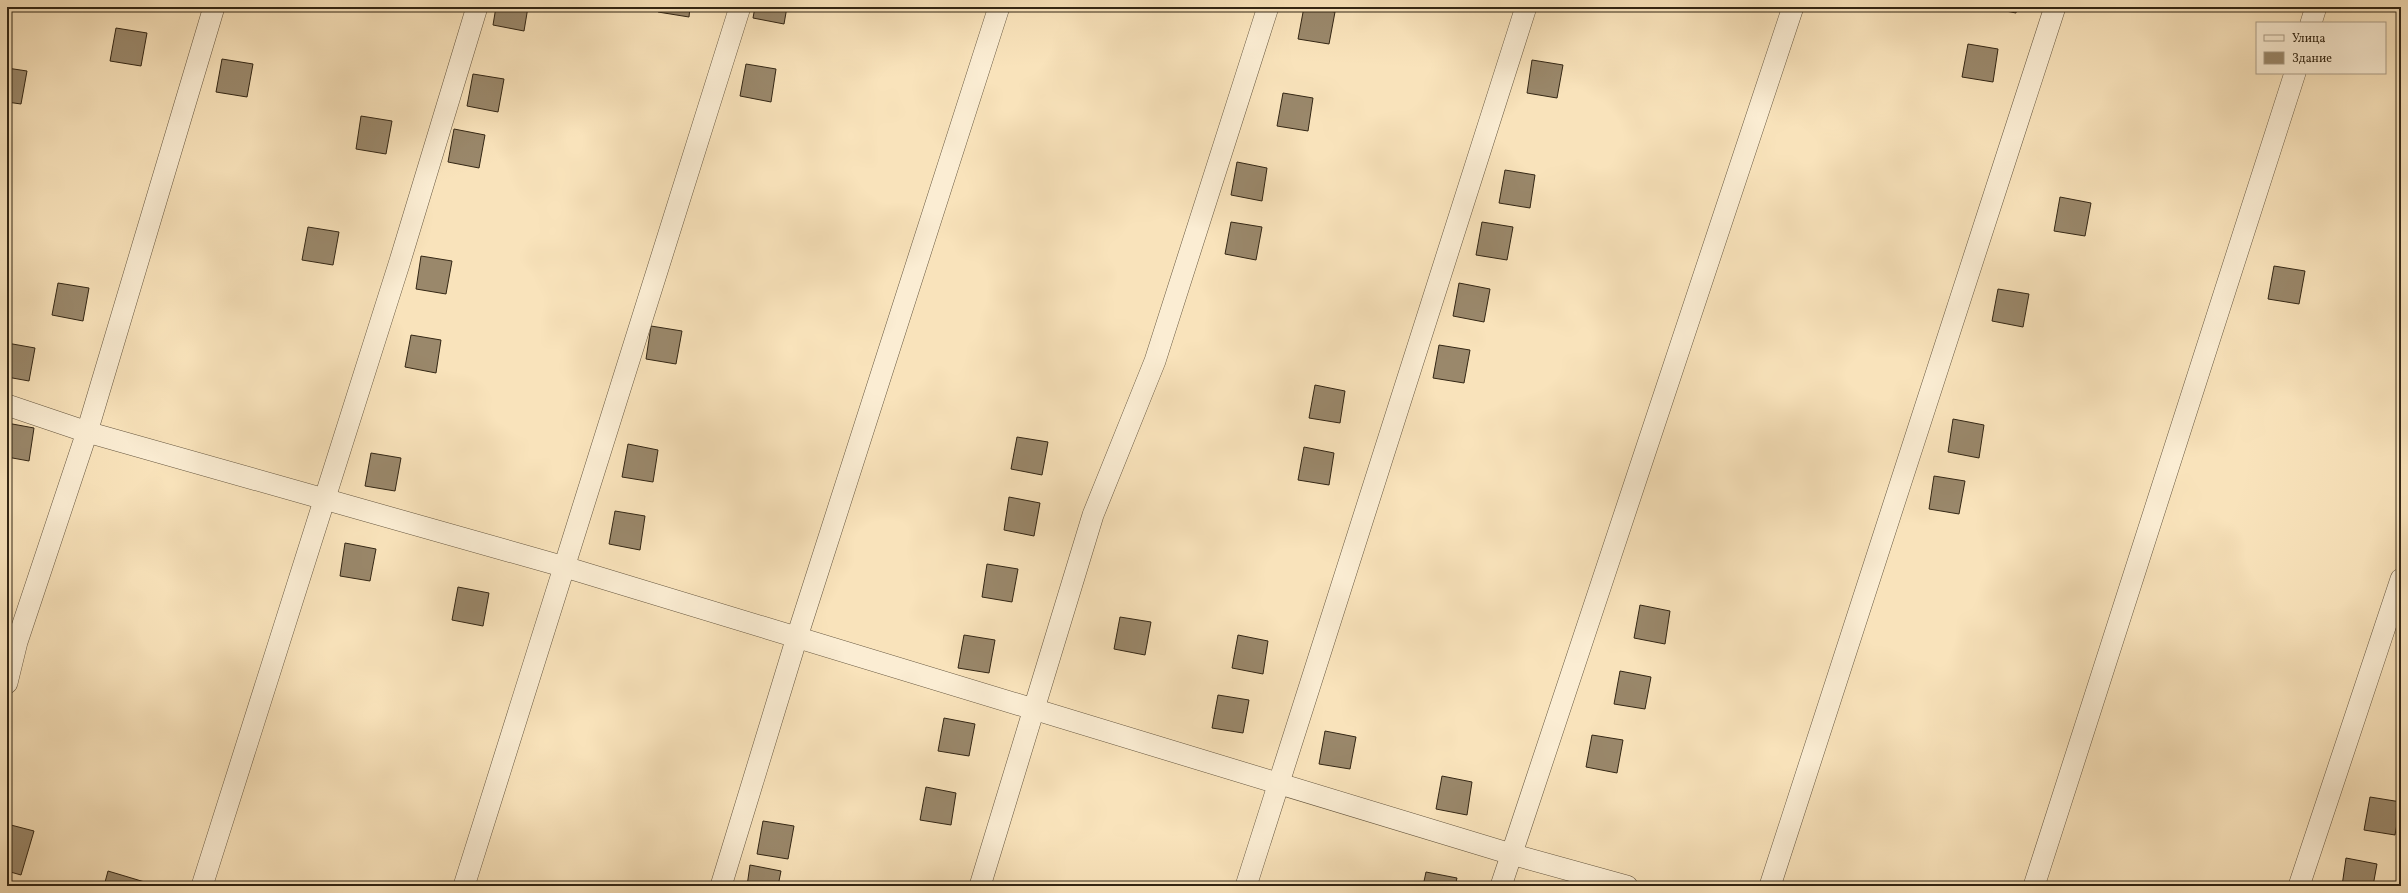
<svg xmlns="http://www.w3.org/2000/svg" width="2408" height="893" viewBox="0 0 2408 893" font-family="Vollkorn,serif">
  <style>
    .building { fill: #9a886b; stroke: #332614 }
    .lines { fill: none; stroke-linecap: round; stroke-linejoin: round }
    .minor-casing { stroke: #64553e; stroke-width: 22 }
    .minor { stroke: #fbedd3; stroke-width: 21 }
  </style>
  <rect width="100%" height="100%" fill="#f9e3bb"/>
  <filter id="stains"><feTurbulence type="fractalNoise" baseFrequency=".005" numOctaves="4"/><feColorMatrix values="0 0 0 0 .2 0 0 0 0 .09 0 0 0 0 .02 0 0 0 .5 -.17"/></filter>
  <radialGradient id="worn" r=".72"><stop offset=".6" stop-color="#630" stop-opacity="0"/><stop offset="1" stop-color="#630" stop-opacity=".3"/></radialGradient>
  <g class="building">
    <path d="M496,7H528L524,31L493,25Z"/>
    <path d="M659,7H690L689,17L658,12Z"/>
    <path d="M755,7H787L784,24L753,18Z"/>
    <path d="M1304,7L1335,12L1329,44L1298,39Z"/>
    <path d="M1985,7H2017L2016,13Z"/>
    <path d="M116,28L147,33L141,66L110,61Z"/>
    <path d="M1968,44L1998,49L1993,82L1962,77Z"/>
    <path d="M222,59L253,64L247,97L216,92Z"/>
    <path d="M1532,60L1563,65L1557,98L1527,93Z"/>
    <path d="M746,64L776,69L771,102L740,96Z"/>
    <path d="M7,68L27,71L21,104L7,102Z"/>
    <path d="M473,74L504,79L498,112L467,106Z"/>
    <path d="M1283,93L1313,98L1308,131L1277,126Z"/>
    <path d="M361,116L392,121L386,154L356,149Z"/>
    <path d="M454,129L485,135L479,168L448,162Z"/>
    <path d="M1237,162L1267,168L1262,201L1231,195Z"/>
    <path d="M1505,170L1535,175L1530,208L1499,203Z"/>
    <path d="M2060,197L2091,203L2085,236L2054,231Z"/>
    <path d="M1231,222L1262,227L1256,260L1225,254Z"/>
    <path d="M1482,222L1513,227L1507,260L1476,255Z"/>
    <path d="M308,227L339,232L333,265L302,260Z"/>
    <path d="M421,256L452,261L446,294L416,289Z"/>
    <path d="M2274,266L2305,271L2299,304L2268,299Z"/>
    <path d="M58,283L89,288L83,321L52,315Z"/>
    <path d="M1459,283L1490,289L1484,322L1453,316Z"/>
    <path d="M1998,289L2029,294L2023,327L1992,321Z"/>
    <path d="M651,326L682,331L676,364L646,359Z"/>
    <path d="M411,335L441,340L436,373L405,367Z"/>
    <path d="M7,343L35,348L29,381L7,377Z"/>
    <path d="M1439,345L1470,350L1464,383L1433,378Z"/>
    <path d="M1315,385L1345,391L1340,423L1309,418Z"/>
    <path d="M1953,419L1984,425L1979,458L1948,452Z"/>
    <path d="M7,423L34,428L29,461L7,457Z"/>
    <path d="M1017,437L1048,442L1042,475L1011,469Z"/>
    <path d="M628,444L658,450L653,482L622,477Z"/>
    <path d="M1304,447L1334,453L1329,485L1298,480Z"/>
    <path d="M371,453L401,458L395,491L365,486Z"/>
    <path d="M1934,476L1965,481L1959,514L1929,509Z"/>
    <path d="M1009,497L1040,503L1034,536L1004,530Z"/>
    <path d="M615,511L645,516L640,550L609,544Z"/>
    <path d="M345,543L376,549L370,581L340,576Z"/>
    <path d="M987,564L1018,569L1012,602L982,597Z"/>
    <path d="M458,587L489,593L483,626L452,620Z"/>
    <path d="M1640,605L1670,611L1665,644L1634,638Z"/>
    <path d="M1120,617L1151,622L1145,655L1114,649Z"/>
    <path d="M964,635L995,640L989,673L958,668Z"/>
    <path d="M1238,635L1268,641L1263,674L1232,668Z"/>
    <path d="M1620,671L1651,677L1645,709L1614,704Z"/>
    <path d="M1218,695L1249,700L1243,733L1212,728Z"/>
    <path d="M944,718L975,724L969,756L938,751Z"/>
    <path d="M1325,731L1356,737L1350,769L1319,764Z"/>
    <path d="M1592,735L1623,740L1617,773L1586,767Z"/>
    <path d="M1442,776L1472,782L1467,815L1436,809Z"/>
    <path d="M926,787L956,793L951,825L920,820Z"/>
    <path d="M2370,797L2401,802L2395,835L2364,830Z"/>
    <path d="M763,821L794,826L788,859L757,854Z"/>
    <path d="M7,824L34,831L21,875L7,871Z"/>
    <path d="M2346,858L2377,864L2373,886H2342Z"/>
    <path d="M750,865L781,871L778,886H747Z"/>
    <path d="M108,871L158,886H104Z"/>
    <path d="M1426,872L1457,878L1455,886H1423Z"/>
    <path d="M7,881L27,886H7Z"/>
  </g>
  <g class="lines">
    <defs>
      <g id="minor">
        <path d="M2311,23L2316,7"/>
        <path d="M7,405L87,432L565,567L1511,854L1627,886"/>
        <path d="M7,683L17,642L87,432L214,7"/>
        <path d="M202,886L400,261L477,7"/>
        <path d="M464,886L740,7"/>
        <path d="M721,886L797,637L999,7"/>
        <path d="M980,886L1093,515L1155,361L1268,7"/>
        <path d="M1246,886L1526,7"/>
        <path d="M1501,886L1793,7"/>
        <path d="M1770,886L2055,7"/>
        <path d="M2034,886L2295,73"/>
        <path d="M2299,886L2401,579"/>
      </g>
    </defs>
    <use href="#minor" class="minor-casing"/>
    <use href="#minor" class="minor"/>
  </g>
  <rect width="2408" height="893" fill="none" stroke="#f9e3bb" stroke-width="24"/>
  <rect x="8" y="8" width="2392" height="877" fill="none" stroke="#332614" stroke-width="2"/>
  <rect x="12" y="12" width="2384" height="869" fill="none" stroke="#332614"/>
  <rect x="2256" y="22" width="130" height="52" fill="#fbedd3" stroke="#ab9d87"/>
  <rect x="2264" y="35" width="20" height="6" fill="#fbedd3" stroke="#ab9d87"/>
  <text x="2292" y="42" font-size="12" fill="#332614">Улица</text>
  <rect x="2264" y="52" width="20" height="12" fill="#9a886b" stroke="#ab9d87"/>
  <text x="2292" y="62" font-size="12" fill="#332614">Здание</text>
  <rect width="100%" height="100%" filter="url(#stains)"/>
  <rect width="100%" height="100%" fill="url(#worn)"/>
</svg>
